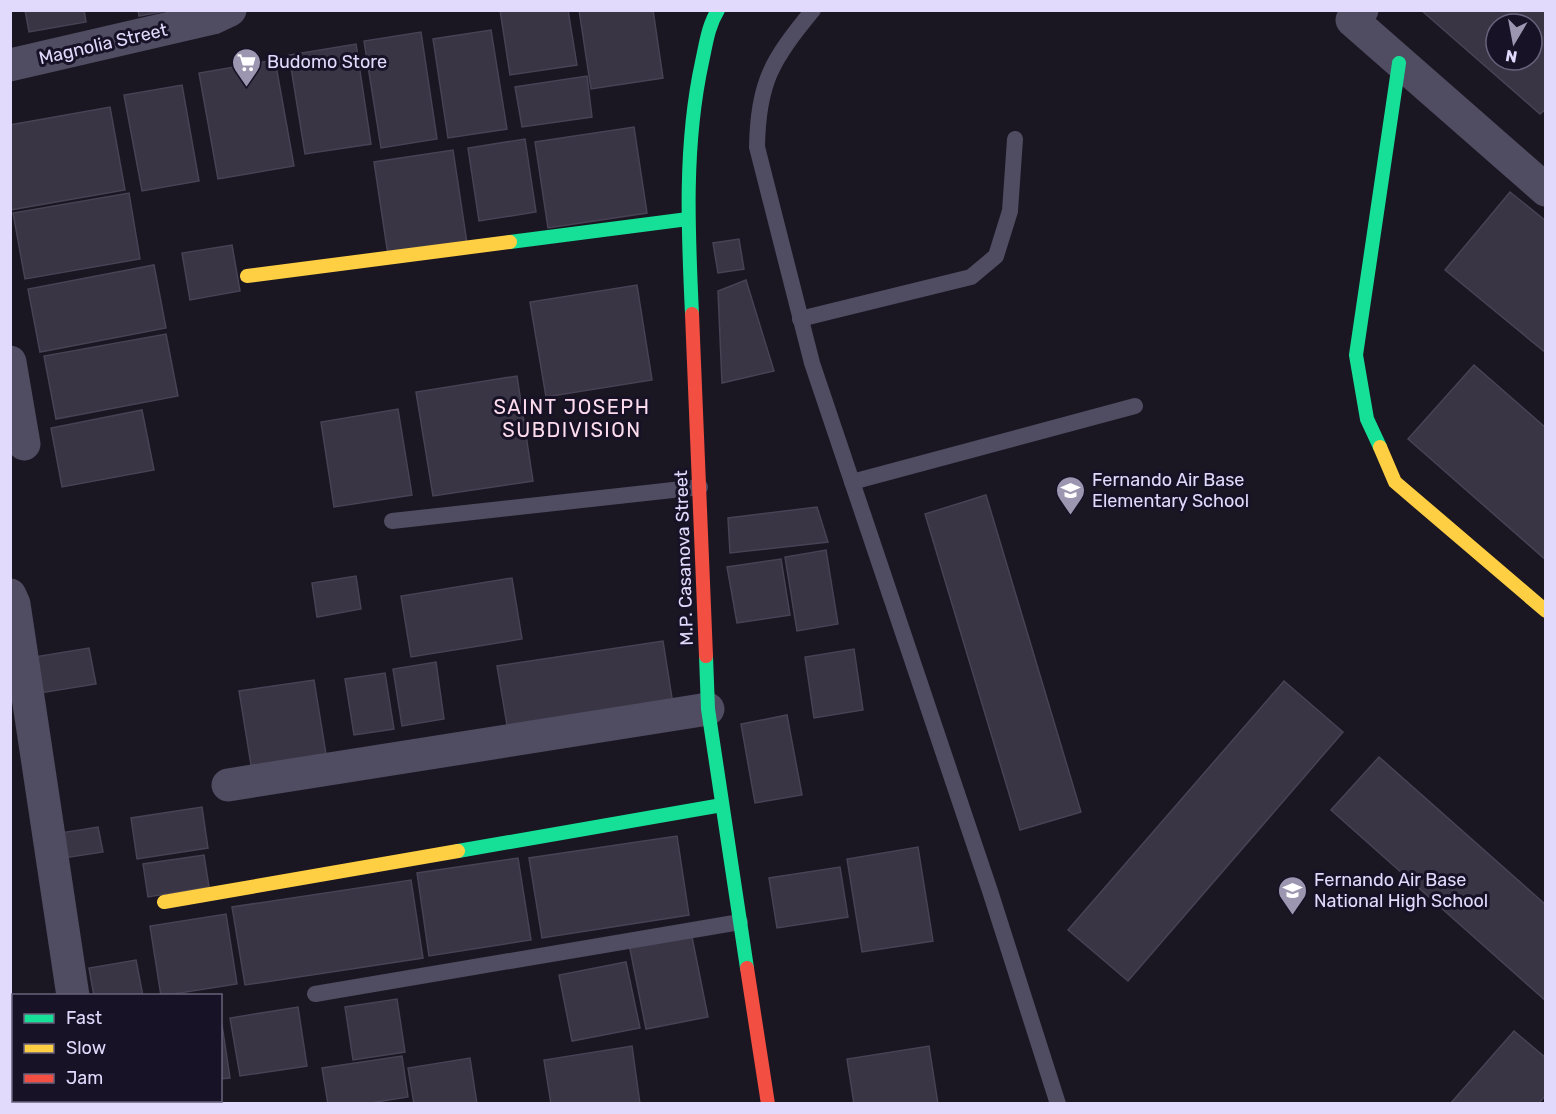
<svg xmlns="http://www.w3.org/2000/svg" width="1556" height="1114" viewBox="0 0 1556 1114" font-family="Rubik,sans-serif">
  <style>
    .building { fill: #393544; stroke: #484255; stroke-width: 1.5; fill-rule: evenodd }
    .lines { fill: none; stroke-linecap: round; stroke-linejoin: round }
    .lane { stroke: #504c62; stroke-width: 16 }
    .street { stroke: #504c62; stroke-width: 33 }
    .fast { stroke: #16e098; stroke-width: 14 }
    .slow { stroke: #ffcf43; stroke-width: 14 }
    .jam { stroke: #f24e42; stroke-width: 14 }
    .labels { text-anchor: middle; stroke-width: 6; stroke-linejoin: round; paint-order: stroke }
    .street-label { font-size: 18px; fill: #e2dafc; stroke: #181227 }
    .poi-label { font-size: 18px; fill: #e2dafc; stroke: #181227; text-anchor: start }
    .neighbourhood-label { font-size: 20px; letter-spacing: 1.5px; fill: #fcdced; stroke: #181227 }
  </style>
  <rect width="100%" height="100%" fill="#1a1722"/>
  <g class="building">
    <path d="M25,10H84L86,22L29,32Z"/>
    <path d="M138,10H171L139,16Z"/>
    <path d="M500,10H568L577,65L510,75Z"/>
    <path d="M579,10H653L663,78L591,89Z"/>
    <path d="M1421,10H1546V109L1540,114ZM1496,24H1532V60H1496Z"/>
    <path d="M491,30L507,129L448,138L433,39Z"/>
    <path d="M421,32L437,139L381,148L364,41Z"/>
    <path d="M356,44L371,144L305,154L289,55Z"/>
    <path d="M275,60L294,166L218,179L199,73Z"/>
    <path d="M587,76L592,117L522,127L515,87Z"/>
    <path d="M182,85L199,181L142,191L124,95Z"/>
    <path d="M110,107L125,190L10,210V125Z"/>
    <path d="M634,127L647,213L548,228L535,142Z"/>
    <path d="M525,139L536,212L479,221L468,148Z"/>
    <path d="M453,150L467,243L388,255L374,162Z"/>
    <path d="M1510,192L1546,221V353L1445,270Z"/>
    <path d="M129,193L140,259L25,279L13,213Z"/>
    <path d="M739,239L744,269L718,273L713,243Z"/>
    <path d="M232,245L240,291L190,300L182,253Z"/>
    <path d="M154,265L166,328L40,352L28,289Z"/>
    <path d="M746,280L774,371L722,383L718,291Z"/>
    <path d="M637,285L652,380L546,397L530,302Z"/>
    <path d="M166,334L178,396L56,419L44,356Z"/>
    <path d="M1474,365L1546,428V560L1408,439Z"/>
    <path d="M517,376L533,481L433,496L416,392Z"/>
    <path d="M398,409L412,495L334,507L321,422Z"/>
    <path d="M142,410L154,470L62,487L51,428Z"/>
    <path d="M986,495L1081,812L1020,830L925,514Z"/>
    <path d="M817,507L828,542L730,553L728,518Z"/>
    <path d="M826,550L838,624L797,631L785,557Z"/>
    <path d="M781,559L790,615L737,623L727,567Z"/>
    <path d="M356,576L361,609L317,617L312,583Z"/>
    <path d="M512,578L522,639L411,657L401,596Z"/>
    <path d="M663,641L674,711L509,737L497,666Z"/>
    <path d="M89,648L96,684L34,694L28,658Z"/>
    <path d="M854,649L863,710L814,718L805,657Z"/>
    <path d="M436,662L444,719L402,726L393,669Z"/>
    <path d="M385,673L394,729L354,735L345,679Z"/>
    <path d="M314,680L327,760L252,771L239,691Z"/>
    <path d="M1284,681L1343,732L1128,981L1068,930Z"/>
    <path d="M787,715L802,795L755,803L741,724Z"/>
    <path d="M1379,757L1546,905V1001L1331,810Z"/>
    <path d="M202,807L208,848L137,859L131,818Z"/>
    <path d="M98,827L103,852L64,858L60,833Z"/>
    <path d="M677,836L689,915L542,938L529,858Z"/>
    <path d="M918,847L933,941L862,952L847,859Z"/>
    <path d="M204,855L209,887L148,897L143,864Z"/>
    <path d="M518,858L531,940L429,956L417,873Z"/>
    <path d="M840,867L848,917L777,928L769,878Z"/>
    <path d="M411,880L423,958L245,985L232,907Z"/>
    <path d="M226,914L237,984L161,996L150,926Z"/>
    <path d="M691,932L708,1017L646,1029L629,944Z"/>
    <path d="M136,960L143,996H94L89,968Z"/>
    <path d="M626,962L640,1028L572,1041L559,975Z"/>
    <path d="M397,999L405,1052L353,1060L345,1007Z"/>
    <path d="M298,1007L307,1066L240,1076L230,1018Z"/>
    <path d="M220,1025H222L230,1078L220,1079Z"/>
    <path d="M1514,1031L1546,1058V1095L1538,1104H1450Z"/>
    <path d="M632,1046L640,1104H551L544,1060Z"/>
    <path d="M929,1046L938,1104H854L847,1059Z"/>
    <path d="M402,1056L408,1097L364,1104H328L322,1068Z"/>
    <path d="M470,1058L477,1104H414L408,1068Z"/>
  </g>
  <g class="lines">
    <g class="lane">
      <path d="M813,10C772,60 758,82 757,147L812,363L990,891L1058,1104"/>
      <path d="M800,319L971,277L996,256L1010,211L1015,139"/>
      <path d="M852,482L1135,406"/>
      <path d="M392,521L700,487"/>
      <path d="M315,994L740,922"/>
    </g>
    <g class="street">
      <path d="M1362,10L1352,20L1546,190"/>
      <path d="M10,65L213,18L230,10"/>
      <path d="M10,362L24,444"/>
      <path d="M10,595L14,604L73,996"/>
      <path d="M228,785L708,709"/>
      <path d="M89,1100V1104"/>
    </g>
    <g class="fast">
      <path d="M510,242L688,219"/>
      <path d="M692,314C688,230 684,145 702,62C706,44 708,26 718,10"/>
      <path d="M1380,447L1367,419L1356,355L1399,63"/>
      <path d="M706,656L708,709L747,968"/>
      <path d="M458,851L722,805"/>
    </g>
    <g class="slow">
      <path d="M247,276L510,242"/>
      <path d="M1380,447L1395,482L1546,611"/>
      <path d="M164,902L458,851"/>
    </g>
    <g class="jam">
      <path d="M692,314L706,656"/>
      <path d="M747,968L768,1104"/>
    </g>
  </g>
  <defs>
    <symbol id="supermarket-pin" viewBox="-11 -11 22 30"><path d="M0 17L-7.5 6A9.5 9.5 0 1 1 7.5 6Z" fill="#9c96b0" stroke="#181227"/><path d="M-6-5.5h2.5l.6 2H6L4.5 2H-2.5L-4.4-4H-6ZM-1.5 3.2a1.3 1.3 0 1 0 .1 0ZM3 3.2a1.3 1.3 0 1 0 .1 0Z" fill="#fff"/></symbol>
    <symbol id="school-pin" viewBox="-11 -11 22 30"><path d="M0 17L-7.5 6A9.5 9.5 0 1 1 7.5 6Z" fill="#9c96b0" stroke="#181227"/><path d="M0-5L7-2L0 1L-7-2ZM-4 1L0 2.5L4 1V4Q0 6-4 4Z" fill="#fff"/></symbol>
  </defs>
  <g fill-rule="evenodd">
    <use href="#supermarket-pin" x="230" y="46" width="33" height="45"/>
    <use href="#school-pin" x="1054" y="474" width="33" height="45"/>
    <use href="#school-pin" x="1276" y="874" width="33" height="45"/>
  </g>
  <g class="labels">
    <g class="street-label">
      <text transform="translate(103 44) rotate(-13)" y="6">Magnolia Street</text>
      <text transform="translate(684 558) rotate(-92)" y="6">M.P. Casanova Street</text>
    </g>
    <g class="poi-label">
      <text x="267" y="68">Budomo Store</text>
      <text x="1092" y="486">Fernando Air Base<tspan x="1092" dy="21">Elementary School</tspan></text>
      <text x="1314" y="886">Fernando Air Base<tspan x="1314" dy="21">National High School</tspan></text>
    </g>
    <g class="neighbourhood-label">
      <text x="572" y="414">SAINT JOSEPH<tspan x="572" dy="23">SUBDIVISION</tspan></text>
    </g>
  </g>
  <rect width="1556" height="1114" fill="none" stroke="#e2dafc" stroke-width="24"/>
  <rect x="12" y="994" width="210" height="108" fill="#181227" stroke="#69627c" stroke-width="1.5"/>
  <rect x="24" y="1014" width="30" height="9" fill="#16e098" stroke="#69627c" stroke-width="1.5"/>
  <text x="66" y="1024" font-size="18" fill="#e2dafc">Fast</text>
  <rect x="24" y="1044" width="30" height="9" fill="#ffcf43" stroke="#69627c" stroke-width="1.5"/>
  <text x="66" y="1054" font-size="18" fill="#e2dafc">Slow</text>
  <rect x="24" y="1074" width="30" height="9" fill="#f24e42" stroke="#69627c" stroke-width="1.5"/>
  <text x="66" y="1084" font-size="18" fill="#e2dafc">Jam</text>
  <g transform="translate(1514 42) rotate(190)"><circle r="28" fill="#181227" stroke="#69627c" stroke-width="1.5"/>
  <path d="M0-4.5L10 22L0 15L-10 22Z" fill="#9c96b0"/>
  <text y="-9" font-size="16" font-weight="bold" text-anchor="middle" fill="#e2dafc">N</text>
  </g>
</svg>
